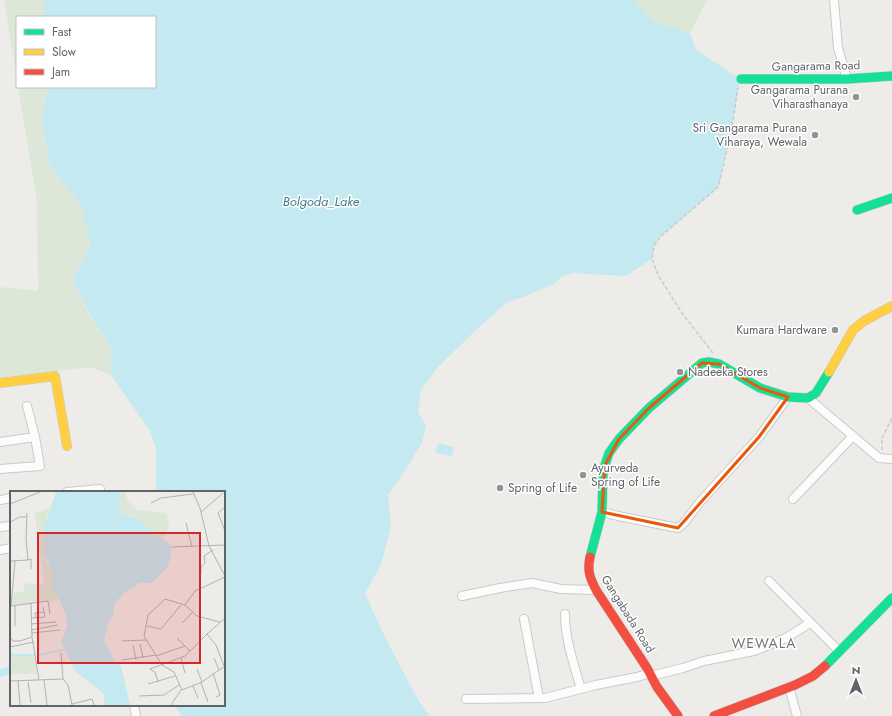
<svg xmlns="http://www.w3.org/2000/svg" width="892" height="716" viewBox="0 0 892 716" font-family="Jost,sans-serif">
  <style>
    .green { fill: #dce7d7 }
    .water { fill: #c4e9f1 }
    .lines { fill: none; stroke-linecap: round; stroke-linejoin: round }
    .canal { stroke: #c4e9f1; stroke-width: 8 }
    .street-casing { stroke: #cacac9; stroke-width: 10 }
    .fast-casing { stroke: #cacac9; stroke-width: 10 }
    .slow-casing { stroke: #cacac9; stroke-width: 10 }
    .jam-casing { stroke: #cacac9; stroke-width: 10 }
    .path { stroke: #c8ccc9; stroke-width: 1.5; stroke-dasharray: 4 2; stroke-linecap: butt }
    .street { stroke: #fcfcfc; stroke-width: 8 }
    .fast { stroke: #16e098; stroke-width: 9 }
    .slow { stroke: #ffcf43; stroke-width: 9 }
    .jam { stroke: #f24e42; stroke-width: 9 }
    .marked { fill: none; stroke: #e8590c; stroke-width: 3; stroke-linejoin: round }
    .poi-dot { fill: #919494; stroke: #fff; stroke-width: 1.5 }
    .labels { text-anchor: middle; stroke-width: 3; stroke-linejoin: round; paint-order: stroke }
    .street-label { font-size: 12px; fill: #5f6466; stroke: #fff }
    .poi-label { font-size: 12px; fill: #5f6466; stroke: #fff; text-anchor: end }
    .water-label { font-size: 13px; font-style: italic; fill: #46798d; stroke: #fff }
    .quarter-label { font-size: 14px; letter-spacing: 1px; fill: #707678; stroke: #fff }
    .inset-river { fill: none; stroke: #c4e9f1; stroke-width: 2 }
    .inset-road { fill: none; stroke: #b1b2b1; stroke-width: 1 }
    .view { fill: #d62828; fill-opacity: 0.15; stroke: #d62828; stroke-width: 2 }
    .inset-edge { fill: none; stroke: #5f6466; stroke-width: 2 }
  </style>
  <rect width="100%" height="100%" fill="#eeece9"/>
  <g class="green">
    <path d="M4,0H44L45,17H17V80Z"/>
    <path d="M635,0H707L690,33L653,22Z"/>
    <path d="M18,87H48L42,115L49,164L81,205L90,247L72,280L93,322L111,346V375L90,367L0,378V287L38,291L37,200Z"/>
  </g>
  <g class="water">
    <path d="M44,0H635L653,22L690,33L696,50L741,79L739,85L731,132L719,184L717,188L660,237L654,246L652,259L626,276L586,274L574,273L563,276L554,284L528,295L506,303L473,333L438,367L421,390L418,412L426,425L422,443L401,477L388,495L391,526L381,565L365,593C377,622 391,649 406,677C413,690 420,705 430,716H182L174,705H224V492H156V448L150,431L111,375V346L94,322L72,280L90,246L81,205L49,164L42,115L48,87H155V17H45Z"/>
    <path d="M438,443L454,447L452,456L435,453Z"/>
  </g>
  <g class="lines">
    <path class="canal" d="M0,673L11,670"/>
    <defs>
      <g id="street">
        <path d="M834,0L838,48L847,79"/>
        <path d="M808,398L879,458L892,459"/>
        <path d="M0,442L35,437"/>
        <path d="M0,469L40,466L35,437L27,406"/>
        <path d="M67,492L100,489"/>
        <path d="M793,499L853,436"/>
        <path d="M0,500L11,498"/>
        <path d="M602,512L618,516L678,528L684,523L700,502L759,437L788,397"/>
        <path d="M0,527L11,526"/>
        <path d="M0,550L11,548"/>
        <path d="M769,581L839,651"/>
        <path d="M462,596L500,588L532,583L561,589L596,590"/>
        <path d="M565,614C565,639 574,665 581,689"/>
        <path d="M524,619L539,698"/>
        <path d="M651,676L683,668L704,661L754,651L786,638L810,623"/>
        <path d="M789,687L797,716"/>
        <path d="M466,699L545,698L596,685L637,677L650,673"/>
        <path d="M134,705L136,716"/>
      </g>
      <g id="fast">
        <path d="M741,79H847L892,76"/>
        <path d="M857,210L892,198"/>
        <path d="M590,557L602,512L603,475L605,465L609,453L619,439L649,408L702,363L709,362L719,364L760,388L788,397L808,398L816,393L829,372"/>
        <path d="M825,666L892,598"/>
      </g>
      <g id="slow">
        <path d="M829,372L853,330L864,321L892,306"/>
        <path d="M0,383L55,376L67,446"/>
      </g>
      <g id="jam">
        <path d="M590,557C587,571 590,578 596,590L647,668L657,687L678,716"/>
        <path d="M714,716L795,685L813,676L825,666"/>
      </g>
    </defs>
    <use href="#street" class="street-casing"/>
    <use href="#fast" class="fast-casing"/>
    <use href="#slow" class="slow-casing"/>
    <use href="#jam" class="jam-casing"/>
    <g class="path">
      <path d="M713,353L682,313L658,275L652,259L654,246L660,237L717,188L719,184L731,132L738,88"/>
      <path d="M882,450V438L892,418"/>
    </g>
    <use href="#street" class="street"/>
    <use href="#fast" class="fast"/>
    <use href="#slow" class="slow"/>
    <use href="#jam" class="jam"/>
  </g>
  <path class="marked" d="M702,363L719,364L760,388L788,397L759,437L678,528L602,512L605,465L619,439L649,408Z"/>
  <g class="poi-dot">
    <circle cx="856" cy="97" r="4"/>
    <circle cx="815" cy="135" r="4"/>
    <circle cx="835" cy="330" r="4"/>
    <circle cx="680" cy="372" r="4"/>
    <circle cx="583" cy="475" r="4"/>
    <circle cx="500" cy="488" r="4"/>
  </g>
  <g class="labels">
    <g class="street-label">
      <text transform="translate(816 66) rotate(-1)" y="4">Gangarama Road</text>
      <text transform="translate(628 614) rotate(58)" y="4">Gangabada Road</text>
    </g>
    <g class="poi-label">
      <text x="848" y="94">Gangarama Purana<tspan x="848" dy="14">Viharasthanaya</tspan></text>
      <text x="807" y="132">Sri Gangarama Purana<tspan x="807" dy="14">Viharaya, Wewala</tspan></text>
      <text x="827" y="334">Kumara Hardware</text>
      <text x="688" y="376" text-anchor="start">Nadeeka Stores</text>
      <text x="591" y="472" text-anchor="start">Ayurveda<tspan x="591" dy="14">Spring of Life</tspan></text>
      <text x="508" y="492" text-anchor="start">Spring of Life</text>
    </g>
    <g class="water-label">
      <text x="321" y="206">Bolgoda_Lake</text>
    </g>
    <g class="quarter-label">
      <text x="764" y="648">WEWALA</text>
    </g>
  </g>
  <g transform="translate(10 491)">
    <rect width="215" height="215" fill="#eeece9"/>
    <path d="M108,1H116L117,9L127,19L157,22L159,37L153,48L146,46L122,25L111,22ZM41,17L37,22L35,63L37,72L42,79L48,110L2,114L3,102L13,101L15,92L34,94L25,22ZM0,162L24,165L27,183H0Z" fill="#dce7d7"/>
    <path d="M46,1H108L111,22L130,29L146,46L153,48L162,56L158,76L142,92H130L114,102L104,113V122L98,132L94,150L105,171L111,175L120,214H95L93,202L65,180L51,152L57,135L56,123L41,93L44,86L35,63V33Z" fill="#c4e9f1"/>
    <path class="inset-river" d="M0,164H25M27,164L54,159"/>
    <path class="inset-road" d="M183,1L190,17L199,55L215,85M141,12L151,7L183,3M0,13L30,1M215,16L208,22L215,40M191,21L213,2M17,22L16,48L18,69L21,68V78M1,31L9,26H16M176,32L182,56M162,56L215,54M0,70L18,69M5,70L1,115L38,110L40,123M191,83V76L195,72L194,65L203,59M215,86L185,100L175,114L155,108L138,124L134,145L152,174L164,181L172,199L192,191L215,175M21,112L22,146M175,114L187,125L210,131M22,127L35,126L33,116M26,127L25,122L34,121M172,132L183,121M21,133L46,131M5,135V114M137,135L151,138L171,114M21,139L48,134M22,142L50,139M197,143L214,128M0,146L3,150H10L22,146L29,189M167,147L180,160M112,150L136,149M130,153L133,167M123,154L126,169M0,156L24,151M51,162L53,188L58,194L62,214M146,165L175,155M171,167L175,182M204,167L209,179M112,169L146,164M187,178L192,191M203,182L210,204L206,206M34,189L37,214M0,190L53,188M8,190L10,214M18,191L21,212M148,191L145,181L140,178L175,165L197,143L206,154L214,175M191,192L198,211M138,193L165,185M183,195L188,207M129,205L154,204L169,194M62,213L82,208L84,214M161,214L171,199"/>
    <path class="view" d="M28,42H190V172H28Z"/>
    <rect width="215" height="215" class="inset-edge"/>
  </g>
  <rect x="16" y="16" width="140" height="72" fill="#ffffff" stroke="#bfc1c2"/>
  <rect x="24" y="29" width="20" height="6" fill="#16e098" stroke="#bfc1c2"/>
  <text x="52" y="36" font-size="12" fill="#5f6466">Fast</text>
  <rect x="24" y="49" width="20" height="6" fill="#ffcf43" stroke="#bfc1c2"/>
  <text x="52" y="56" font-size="12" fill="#5f6466">Slow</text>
  <rect x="24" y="69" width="20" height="6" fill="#f24e42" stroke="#bfc1c2"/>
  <text x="52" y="76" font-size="12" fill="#5f6466">Jam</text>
  <g transform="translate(856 680)" stroke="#ffffff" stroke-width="3" paint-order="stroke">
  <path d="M0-3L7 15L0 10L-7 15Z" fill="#5f6466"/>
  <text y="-6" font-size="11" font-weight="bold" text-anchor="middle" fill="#5f6466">N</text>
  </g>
</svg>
